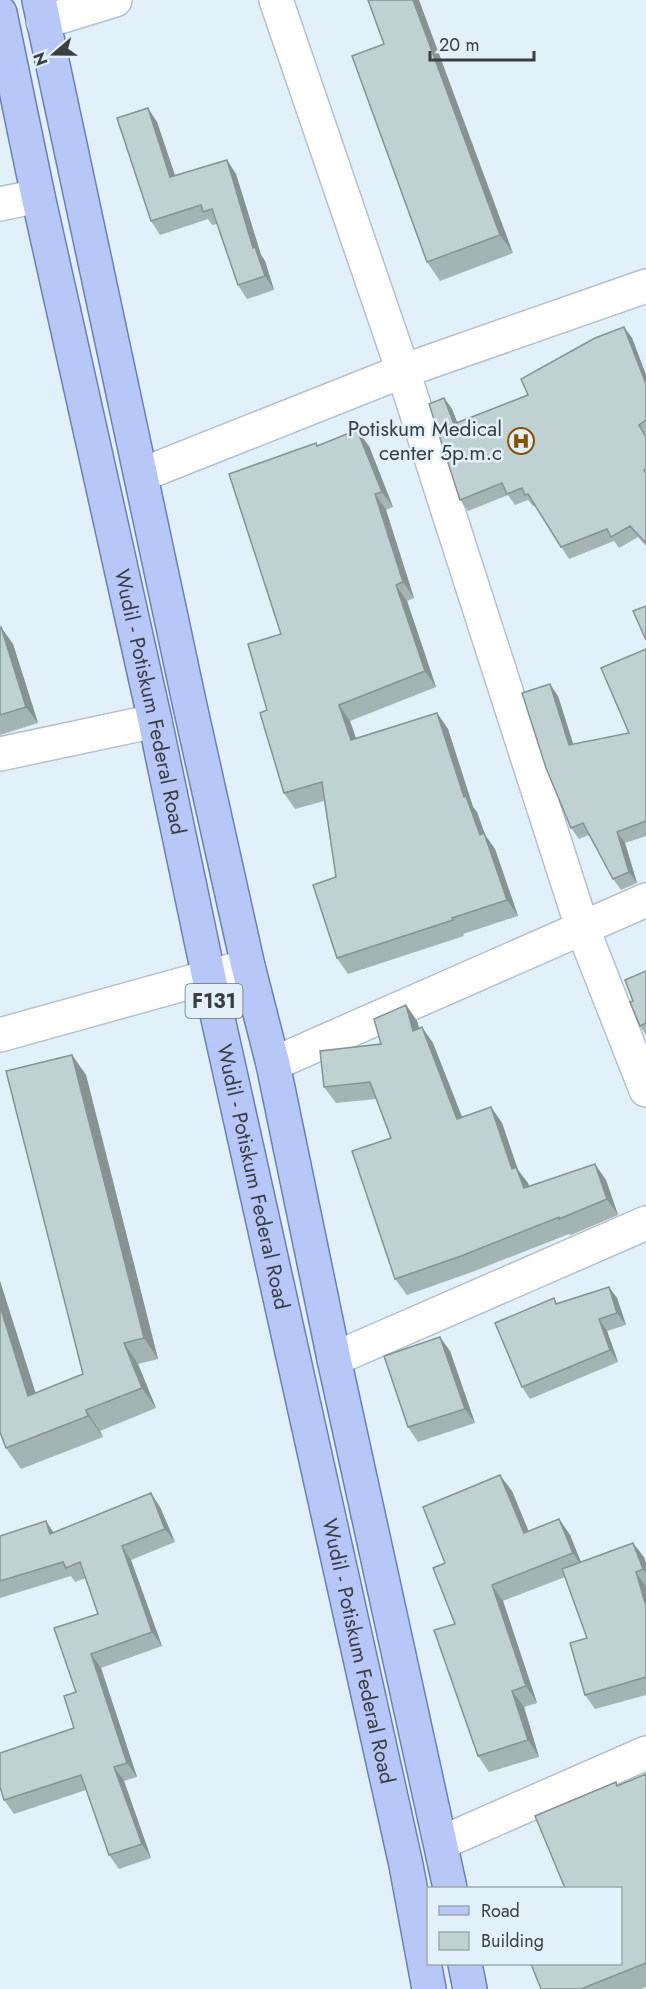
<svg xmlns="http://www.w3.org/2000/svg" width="646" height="1989" viewBox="0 0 646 1989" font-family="Jost,sans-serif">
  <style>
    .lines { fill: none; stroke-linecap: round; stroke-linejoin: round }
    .minor-casing { stroke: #b3c1ca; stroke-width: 36 }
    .tertiary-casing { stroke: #b3c1ca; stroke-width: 36 }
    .primary-casing { stroke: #6b80b5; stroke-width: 36 }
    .minor { stroke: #fff; stroke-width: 33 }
    .tertiary { stroke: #fff; stroke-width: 33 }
    .primary { stroke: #b7c8f8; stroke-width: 33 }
    .wall { fill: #a4b4b5 }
    .shaded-wall { fill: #869293 }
    .building { fill: #bfd1d2; stroke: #869293; stroke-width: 1.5 }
    .labels { text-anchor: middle; stroke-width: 5; stroke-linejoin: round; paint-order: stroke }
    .shield { fill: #e2f0f9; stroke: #6b7378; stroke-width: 1.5 }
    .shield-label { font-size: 20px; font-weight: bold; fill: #383e41 }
    .poi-label { font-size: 21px; fill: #383e41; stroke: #e2f0f9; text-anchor: end }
    .street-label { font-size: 21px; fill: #383e41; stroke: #e2f0f9 }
  </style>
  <rect width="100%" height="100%" fill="#e2f0f9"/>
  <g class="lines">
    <defs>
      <g id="minor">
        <path d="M276,0L403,371L582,927L646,1090"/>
        <path d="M0,204L38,196"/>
        <path d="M141,475L403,371L646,286"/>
        <path d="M0,754L155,721"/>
        <path d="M0,1035L248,966"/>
        <path d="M273,1064L646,900"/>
        <path d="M334,1359L646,1223"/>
        <path d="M441,1843L646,1753"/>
      </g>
      <path id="tertiary" d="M43,22L115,0"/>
      <g id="primary">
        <path d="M39,0L190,706L248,966L273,1064L334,1359L450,1888"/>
        <path id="s1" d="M0,13L38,196L155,721L209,978L406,1865L429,1989"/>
        <path d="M465,1964L470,1989"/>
      </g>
    </defs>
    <use href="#minor" class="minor-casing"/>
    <use href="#tertiary" class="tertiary-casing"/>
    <use href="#primary" class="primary-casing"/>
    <use href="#minor" class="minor"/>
    <use href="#tertiary" class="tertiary"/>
    <use href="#primary" class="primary"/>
  </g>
  <g class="wall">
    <path d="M384,44L513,253L440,281L427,262Z"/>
    <path d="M157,122L175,176L236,174L261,255L265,261L274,290L247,299L238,285L217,224L212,225L208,219L160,235L151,221Z"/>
    <path d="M624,327L632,338L646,375V546L638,537L619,548L614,541L569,559L535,506H533L528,500L515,505L508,495L468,511L460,500L444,398L452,409L457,422L528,395Z"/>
    <path d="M316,443L317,445L369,446L393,507L386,510L414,598L407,601L436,687L350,721L356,738L437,713L448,729L473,807L477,812L485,835L495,849L518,916L463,934L464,936L348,974L337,958L336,877L324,801L295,809L284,793L267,710Z"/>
    <path d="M0,628L13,644L38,723L0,735Z"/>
    <path d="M646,649V836L625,843L637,883L621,890L613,879L589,835L579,839L571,828L558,696L573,744L629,733Z"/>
    <path d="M646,971V1035L640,1026L633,1001Z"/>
    <path d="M406,1005L417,1021L419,1028L433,1043L462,1117L491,1107L502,1123L518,1170L529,1186L606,1180L618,1215L571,1235L569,1234L472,1272L407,1295L395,1279L391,1138L376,1099L336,1103L324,1087L381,1044Z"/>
    <path d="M72,1055L86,1075L158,1359L138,1364L156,1408L100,1431L103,1437L21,1469L6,1448L0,1432V1281L35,1393L83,1374Z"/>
    <path d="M609,1287L617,1298L626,1325L607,1331L618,1362L530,1399L522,1387L557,1303Z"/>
    <path d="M450,1351L475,1423L418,1442L408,1427Z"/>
    <path d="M512,1491L528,1531L559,1519L570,1535L581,1562L644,1557L646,1564V1695L595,1709L585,1695L587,1638L565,1577L503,1601L537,1703L524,1707L539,1757L489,1772L478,1756L455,1624L445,1563Z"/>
    <path d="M160,1507L175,1542L131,1560L162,1646L101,1668L137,1777L124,1781L151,1858L119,1869L109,1855L86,1790L14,1814L4,1800L74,1728L76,1692L98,1614L86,1578L75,1582L71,1576L0,1598V1536L46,1521L53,1532Z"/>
    <path d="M646,1774V1987L641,1989H541L621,1964L618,1785Z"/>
  </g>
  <g class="shaded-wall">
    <path d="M413,0H419L513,253L500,235Z"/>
    <path d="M148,108L157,122L180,190L170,177Z"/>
    <path d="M227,160L236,174L261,255L265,261L274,290L265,276L253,248Z"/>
    <path d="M624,327L632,338L646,375V384Z"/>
    <path d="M444,398L452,409L462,435L454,424Z"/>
    <path d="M357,430L369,446L393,507L382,492Z"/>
    <path d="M375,494L386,510L414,598L403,582Z"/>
    <path d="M396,585L407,601L436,687L425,671Z"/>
    <path d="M1,627L13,644L38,723L26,707Z"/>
    <path d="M550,684L558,696L577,756L569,745Z"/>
    <path d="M339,705L350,721L362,756L351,740Z"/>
    <path d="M437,713L448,729L473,807L477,812L485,835L495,849L518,916L507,900L464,797Z"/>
    <path d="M617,832L625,843L637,883L629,872Z"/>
    <path d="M406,1005L417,1021L424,1047L413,1031Z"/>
    <path d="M422,1027L433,1043L469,1135L457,1119Z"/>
    <path d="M72,1055L86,1075L158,1359L144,1338Z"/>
    <path d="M491,1107L502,1123L518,1170L528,1183L536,1204L512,1169Z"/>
    <path d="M595,1164L606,1180L618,1215L607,1199Z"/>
    <path d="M0,1281L43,1416L28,1396L0,1306Z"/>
    <path d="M609,1287L617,1298L626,1325L617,1313Z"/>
    <path d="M599,1319L607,1331L618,1362L610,1350Z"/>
    <path d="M440,1337L450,1351L475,1423L465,1409Z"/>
    <path d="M124,1343L138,1364L156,1408L142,1388Z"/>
    <path d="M86,1410L100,1431L103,1437L88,1416Z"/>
    <path d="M500,1475L512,1491L536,1549L524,1533Z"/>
    <path d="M151,1493L160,1507L175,1542L165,1529Z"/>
    <path d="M559,1519L570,1535L584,1570L573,1553Z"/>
    <path d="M46,1521L55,1535L50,1534Z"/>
    <path d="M633,1543L644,1557L646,1564V1573L643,1569Z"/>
    <path d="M122,1546L131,1560L162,1646L152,1632Z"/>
    <path d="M636,1572L646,1587V1606Z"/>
    <path d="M492,1585L503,1601L537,1703L526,1686Z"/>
    <path d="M91,1654L101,1668L137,1777L127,1763Z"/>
    <path d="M512,1691L524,1707L539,1757L528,1740Z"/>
    <path d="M114,1767L124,1781L151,1858L142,1844Z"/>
  </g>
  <g class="building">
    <path d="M368,0H413L500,235L427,262L352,56L384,44Z"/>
    <path d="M148,108L170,177L227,160L253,248L255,247L265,276L238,285L212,209L203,212L201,205L151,221L117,118Z"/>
    <path d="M624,327L646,384V420L639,425L646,437V469L644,470L646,473V543L630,526L611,537L607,529L561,547L528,494L525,495L522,488L507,494L502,483L460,500L429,404L444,398L454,424L528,395L521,379L595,338Z"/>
    <path d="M357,430L382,492L375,494L403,582L396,585L425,671L339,705L351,740L437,713L464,797L466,796L480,835L484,833L507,900L452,918L453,920L337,958L313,885L336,877L322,782L284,793L260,713L267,710L248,644L281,634L229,474L316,443L317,446Z"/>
    <path d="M646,606V640L633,611Z"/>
    <path d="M1,627L26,707L0,715V628Z"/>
    <path d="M646,649V821L617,832L629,872L613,879L583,823L571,828L546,768L522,693L550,684L569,745L629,733L601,668Z"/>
    <path d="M646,971V1023L640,1026L630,1002L633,1001L625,980Z"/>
    <path d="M406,1005L413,1031L422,1027L457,1119L491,1107L512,1169L516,1167L524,1188L595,1164L607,1199L559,1219V1217L461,1256L395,1279L352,1151L391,1138L370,1082L324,1087L320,1051L381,1044L374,1019Z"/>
    <path d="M72,1055L144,1338L124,1343L142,1388L86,1410L88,1416L6,1448L0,1432V1306L28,1396L83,1374L6,1071Z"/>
    <path d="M609,1287L617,1313L599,1319L610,1350L522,1387L495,1323L554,1298L556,1304Z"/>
    <path d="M440,1337L465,1409L408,1427L384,1356Z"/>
    <path d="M500,1475L524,1533L559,1519L573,1553L492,1585L526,1686L512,1691L528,1740L478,1756L434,1630L455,1624L433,1568L445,1563L423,1507Z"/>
    <path d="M151,1493L165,1529L122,1546L152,1632L91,1654L127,1763L114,1767L142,1844L109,1855L81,1775L4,1800L0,1787V1753L74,1728L64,1696L76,1692L54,1628L98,1614L80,1562L66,1568L63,1562L0,1581V1536L46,1521L50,1534Z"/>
    <path d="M633,1543L643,1569L636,1572L646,1606V1677L585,1695L570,1643L587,1638L562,1569Z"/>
    <path d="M646,1774V1963L581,1989H541L531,1964H621V1888H565L535,1816L616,1782L617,1786Z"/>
  </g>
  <defs>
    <symbol id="hospital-ring" viewBox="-11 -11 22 22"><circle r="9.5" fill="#e2f0f9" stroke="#875000" stroke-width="1.5"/><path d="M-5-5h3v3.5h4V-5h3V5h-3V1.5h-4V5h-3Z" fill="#875000"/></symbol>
  </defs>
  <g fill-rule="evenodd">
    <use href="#hospital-ring" x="506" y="426" width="30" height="30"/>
  </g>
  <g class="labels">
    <rect class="shield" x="185.5" y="984" width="57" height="34" rx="4.5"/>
    <g class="shield-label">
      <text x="214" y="1008">F131</text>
    </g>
    <g class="poi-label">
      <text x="502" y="436">Potiskum Medical<tspan x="502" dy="24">center 5p.m.c</tspan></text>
    </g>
    <g class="street-label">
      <text dy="7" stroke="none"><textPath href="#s1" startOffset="705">Wudil - Potiskum Federal Road</textPath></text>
      <text dy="7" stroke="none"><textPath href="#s1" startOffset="1191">Wudil - Potiskum Federal Road</textPath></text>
      <text dy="7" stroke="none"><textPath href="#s1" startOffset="1677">Wudil - Potiskum Federal Road</textPath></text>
    </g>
  </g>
  <rect x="427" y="1887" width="195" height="78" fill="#e2f0f9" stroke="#9ea9af" stroke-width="1.5"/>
  <rect x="439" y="1906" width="30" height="9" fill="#b7c8f8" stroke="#9ea9af" stroke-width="1.5"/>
  <text x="481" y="1917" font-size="18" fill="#383e41">Road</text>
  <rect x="439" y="1932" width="30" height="18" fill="#bfd1d2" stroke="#9ea9af" stroke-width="1.5"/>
  <text x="481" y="1947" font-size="18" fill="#383e41">Building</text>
  <g transform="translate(54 54) rotate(250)" stroke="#e2f0f9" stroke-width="4.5" paint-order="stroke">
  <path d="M0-4.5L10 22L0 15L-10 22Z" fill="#383e41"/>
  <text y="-9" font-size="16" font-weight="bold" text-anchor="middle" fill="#383e41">N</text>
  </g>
  <path d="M430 51v9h104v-9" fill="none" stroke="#383e41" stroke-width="3"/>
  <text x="439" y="51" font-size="18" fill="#383e41" stroke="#e2f0f9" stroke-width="4.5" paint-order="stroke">20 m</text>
</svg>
